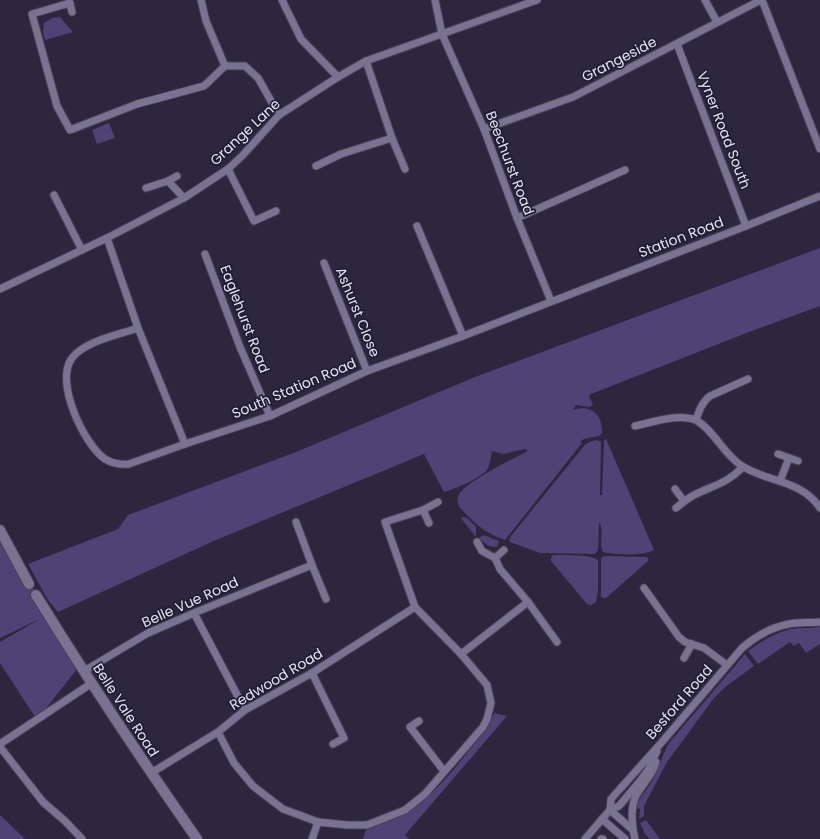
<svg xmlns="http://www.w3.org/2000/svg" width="820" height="839" viewBox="0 0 820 839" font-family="Poppins,sans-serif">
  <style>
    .green { fill: #4e4374 }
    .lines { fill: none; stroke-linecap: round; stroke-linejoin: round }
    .minor-casing { stroke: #474257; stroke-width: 9 }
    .secondary-casing { stroke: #474257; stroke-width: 12 }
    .minor { stroke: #797391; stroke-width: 7 }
    .secondary { stroke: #797391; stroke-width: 10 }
    .labels { text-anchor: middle; stroke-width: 3.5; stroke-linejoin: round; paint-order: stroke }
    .street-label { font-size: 14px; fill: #e5e2f3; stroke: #221d35 }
  </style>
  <rect width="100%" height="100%" fill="#2c263f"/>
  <g class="green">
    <path d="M60,17L73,32L45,40L43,32L44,23L52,18Z"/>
    <path d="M109,123L115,138L97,144L92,130Z"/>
    <path d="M820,248V306L749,332L591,394L589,396L593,405L589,407L576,405L573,410C591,404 603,415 602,433L599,436L584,439L580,442L582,443L505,540C490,535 478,527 467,515C462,510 456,506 458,497C460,484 515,458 528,451L525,449L503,454L492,451C491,457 490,465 487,470C479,479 455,489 444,492L424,454L216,540L58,612L48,600L28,564L118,529L128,515L296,452L475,377Z"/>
    <path d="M606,439L654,550C644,556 614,555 603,552C598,543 605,531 599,522L598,550L595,554L540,553L510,542L509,540L511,536L584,446C588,442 597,438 601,442L600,495H602L604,441Z"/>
    <path d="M463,517L467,518L476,527V536H475L461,518Z"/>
    <path d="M0,528L6,541L48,615L80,665L37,720L0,663V642L40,619L0,638Z"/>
    <path d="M483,535L499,541L497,547C490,547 484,544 479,538Z"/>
    <path d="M553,555C563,555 590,554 598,560V590L596,602L591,605L587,604L551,561V558Z"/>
    <path d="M607,556L647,557L649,560L606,598H603L601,596V560L602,557Z"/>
    <path d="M820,627V644L806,653L799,643L794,646L790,642L758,664L748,651C765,639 780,629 801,628C807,628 814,628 820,627Z"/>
    <path d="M745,654L754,666L724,688L714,698L667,762L644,806V816L639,819L640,809L636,808C640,794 650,788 655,775C660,765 663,753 669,743Z"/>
    <path d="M494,713L507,716L405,835L409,839H363L366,830C382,823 399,818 414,808C441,789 463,757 485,731L490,723Z"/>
    <path d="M0,815L25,839H0Z"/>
    <path d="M646,820L660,839H650L645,834L640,823Z"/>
  </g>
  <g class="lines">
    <defs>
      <g id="minor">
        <path d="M201,0L206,21L225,66H245L258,78L279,115"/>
        <path d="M282,0L301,39L338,77"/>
        <path d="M435,0L442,34L484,129L517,218L551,301"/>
        <path d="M705,0L717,22"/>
        <path d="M762,0L820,149"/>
        <path d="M72,12L70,3L32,14L57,106L70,130L137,104L204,86L225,66"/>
        <path d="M677,44L746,226"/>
        <path d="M366,61L392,138L405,169"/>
        <path d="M484,129L573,97L761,0"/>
        <path d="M316,166L341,154L392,138"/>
        <path d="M228,169L254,221L276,211"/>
        <path d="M168,181L184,198"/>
        <path d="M146,188L168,181L177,176"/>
        <path d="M54,195L82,250"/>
        <path d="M517,218L625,170"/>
        <path d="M417,226L463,336"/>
        <path d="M107,238L138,328L185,444L270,416L367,371L463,336L746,226L820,196"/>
        <path d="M205,254L240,347L270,416"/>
        <path d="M324,263L367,371"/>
        <path d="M0,289L107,238L184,198L228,169L242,156L279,115L338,77L366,61L537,0"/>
        <path d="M138,328C118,335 85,341 72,358C54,381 84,445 105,459C113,464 120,465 129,464L185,444"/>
        <path d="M748,379L710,396C702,402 699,411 696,420C715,431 723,454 742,466C767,482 802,480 820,508"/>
        <path d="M635,426C654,422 677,413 696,420"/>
        <path d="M778,454L798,461"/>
        <path d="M780,481L789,458"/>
        <path d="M675,489L684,501"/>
        <path d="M676,508C682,503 688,498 694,495C714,485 726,484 743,467"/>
        <path d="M423,510L438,502"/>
        <path d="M477,542L482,551L495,558"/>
        <path d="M504,550L495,558L500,569L528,602L557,642"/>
        <path d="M312,565L326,599"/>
        <path d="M644,588L679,637L685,642L704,648L727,665"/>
        <path d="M194,613L245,710"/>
        <path d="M461,654L528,602"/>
        <path d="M684,658L692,644"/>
        <path d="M84,671L148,633L194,613L312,565L296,522"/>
        <path d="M312,673L344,738L333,744"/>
        <path d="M419,721L410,727L444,771"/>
        <path d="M218,732L234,763L253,786L283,809L318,822L347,825H367L405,810L425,794L483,727L487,719L491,703L487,685L461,654L415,607L385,522L423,510L429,523"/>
        <path d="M0,744L92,683"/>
        <path d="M0,747L43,802L65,821L82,839"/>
        <path d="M151,773L218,732L245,710L312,673L415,607"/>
        <path d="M610,810L619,806L640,781L648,770L657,751"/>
        <path d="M610,810L633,830L635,839"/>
        <path d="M602,819L625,839"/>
        <path d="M633,830C632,819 631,808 635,798C641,785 652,777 656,762"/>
        <path d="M312,839L318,822"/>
        <path d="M585,839L610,810L611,799L662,742L742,648C755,637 771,627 789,624C799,622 810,623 820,622"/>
        <path d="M601,839H603"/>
      </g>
      <g id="secondary">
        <path d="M0,530L29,584"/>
        <path d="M36,595C87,678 141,759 197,839"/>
      </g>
    </defs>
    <use href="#minor" class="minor-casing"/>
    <use href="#secondary" class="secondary-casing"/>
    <use href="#minor" class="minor"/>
    <use href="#secondary" class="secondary"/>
  </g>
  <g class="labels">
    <g class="street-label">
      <text transform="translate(619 59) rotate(-27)" y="5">Grangeside</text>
      <text transform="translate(724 130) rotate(69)" y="5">Vyner Road South</text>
      <text transform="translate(245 132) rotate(-43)" y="5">Grange Lane</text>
      <text transform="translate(510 163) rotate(69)" y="5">Beechurst Road</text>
      <text transform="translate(681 237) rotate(-21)" y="5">Station Road</text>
      <text transform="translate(358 312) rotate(68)" y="5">Ashurst Close</text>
      <text transform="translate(245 319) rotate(69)" y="5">Eaglehurst Road</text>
      <text transform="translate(294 388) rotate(-23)" y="5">South Station Road</text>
      <text transform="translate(190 602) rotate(-24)" y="5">Belle Vue Road</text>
      <text transform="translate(276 679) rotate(-31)" y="5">Redwood Road</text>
      <text transform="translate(679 702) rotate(-49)" y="5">Besford Road</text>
      <text transform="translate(126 710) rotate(57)" y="5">Belle Vale Road</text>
    </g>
  </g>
</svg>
